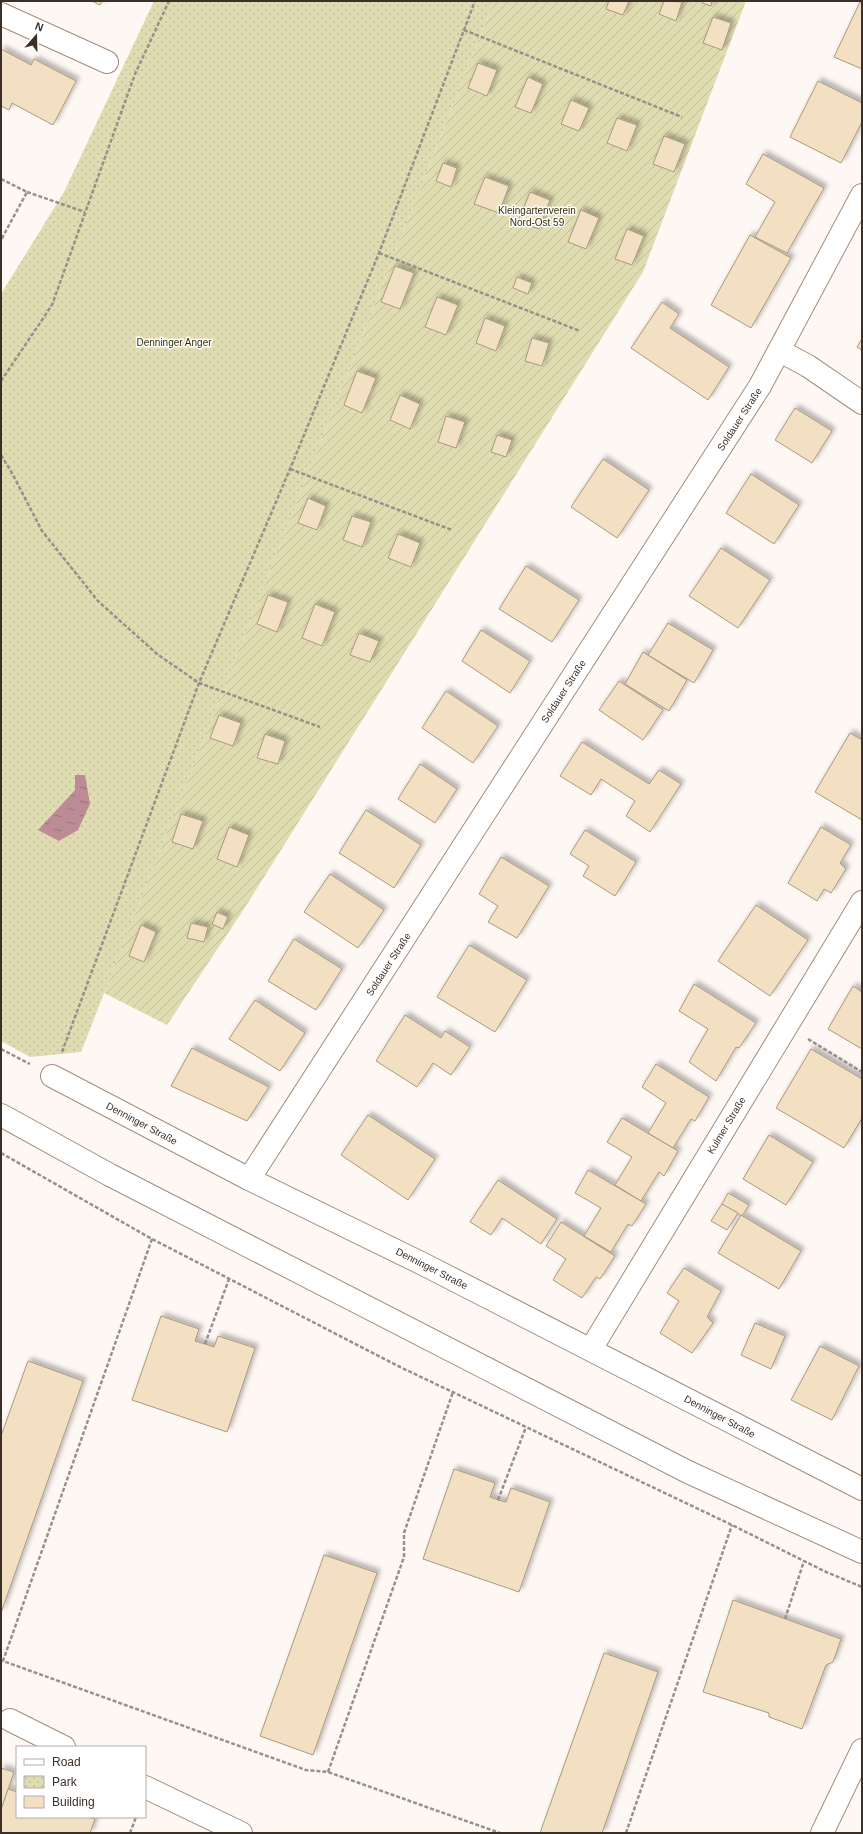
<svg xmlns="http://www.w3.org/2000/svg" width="863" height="1834" viewBox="0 0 863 1834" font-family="Helvetica,sans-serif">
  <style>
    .park { fill: url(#park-dots) }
    .garden { fill: url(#garden-furrows) }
    .water { fill: url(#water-ripples) }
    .building { fill: #f3e0c2; stroke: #aa997d; filter: url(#shadow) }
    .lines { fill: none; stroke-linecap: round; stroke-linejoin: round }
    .minor-casing { stroke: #a88b79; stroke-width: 24 }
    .path { stroke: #99908a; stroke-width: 2.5; stroke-dasharray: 4 2; stroke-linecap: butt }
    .minor { stroke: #fff; stroke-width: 22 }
    .labels { text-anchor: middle; stroke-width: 3; stroke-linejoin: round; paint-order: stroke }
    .park-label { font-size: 10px; fill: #312e08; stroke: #fff }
    .street-label { font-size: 10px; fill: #3b2f27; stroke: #fff }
  </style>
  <defs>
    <pattern id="park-dots" width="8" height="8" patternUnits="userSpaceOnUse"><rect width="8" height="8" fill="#dfdcb2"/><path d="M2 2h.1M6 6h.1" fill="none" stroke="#c0bd99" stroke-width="1.8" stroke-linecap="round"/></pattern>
    <pattern id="garden-furrows" width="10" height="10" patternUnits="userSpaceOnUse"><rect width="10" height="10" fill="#dfdcb2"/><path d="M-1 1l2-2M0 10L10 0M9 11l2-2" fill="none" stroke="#c0bd99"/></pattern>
    <pattern id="water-ripples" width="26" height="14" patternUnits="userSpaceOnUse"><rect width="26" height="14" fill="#bd8b96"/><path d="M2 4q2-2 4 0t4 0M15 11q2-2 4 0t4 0" fill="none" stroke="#9b727a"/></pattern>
    <filter id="shadow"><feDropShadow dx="3.5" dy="-3.5" stdDeviation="2" flood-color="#0004"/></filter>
  </defs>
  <rect width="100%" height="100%" fill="#fef8f4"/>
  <path class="park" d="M154,1H494L81,1052L30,1057L1,1041V294L64,192Z"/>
  <path class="garden" d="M494,1H746L643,272L244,909L167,1025L104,993Z"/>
  <path class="water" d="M75,775H85L90,804L78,830L59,841L38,830L75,790Z"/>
  <g class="building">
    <path d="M92,1H102L100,5Z"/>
    <path d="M609,1H629L623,15L606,9Z"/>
    <path d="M664,1L682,2L676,21L659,14Z"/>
    <path d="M703,1H712L711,6L702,3Z"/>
    <path d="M860,2L862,3V69L834,57Z"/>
    <path d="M713,17L731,23L722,50L703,43Z"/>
    <path d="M1,49L31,65L34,59L76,81L53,125L12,103L9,110L1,106Z"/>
    <path d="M478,63L497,70L487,96L468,88Z"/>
    <path d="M528,77L543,84L531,113L515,107Z"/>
    <path d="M818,81L862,103V122L841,163L790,137Z"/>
    <path d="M571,100L589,108L579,131L561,124Z"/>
    <path d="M617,118L637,125L627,151L607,143Z"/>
    <path d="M664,136L685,144L674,172L653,164Z"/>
    <path d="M763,154L824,188L787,253L755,237L775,202L746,184Z"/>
    <path d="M443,163L457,168L451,187L436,181Z"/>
    <path d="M485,177L509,186L499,213L474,204Z"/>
    <path d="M530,192L550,200L539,229L518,222Z"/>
    <path d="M581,210L599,218L586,249L568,242Z"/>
    <path d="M627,229L644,236L632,265L615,259Z"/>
    <path d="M750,235L791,258L751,328L711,305Z"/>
    <path d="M395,266L414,273L400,309L381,302Z"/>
    <path d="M517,277L532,283L528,294L513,288Z"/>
    <path d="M437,297L458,305L446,335L425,327Z"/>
    <path d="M662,302L679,314L670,328L729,367L708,400L631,348Z"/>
    <path d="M485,318L505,326L496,351L476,343Z"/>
    <path d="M532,338L549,343L542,366L525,361Z"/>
    <path d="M862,339V350L857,347Z"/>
    <path d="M357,371L376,378L362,413L344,405Z"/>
    <path d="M400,395L420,404L410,429L390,420Z"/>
    <path d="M795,408L832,431L812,463L775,440Z"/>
    <path d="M446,416L465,422L456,448L438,442Z"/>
    <path d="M497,435L512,440L506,457L491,452Z"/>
    <path d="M603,459L649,490L617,538L571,507Z"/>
    <path d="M751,474L799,505L774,544L726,513Z"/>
    <path d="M308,498L326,506L317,530L298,523Z"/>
    <path d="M352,516L371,522L362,547L343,540Z"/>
    <path d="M398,534L420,543L411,567L388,558Z"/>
    <path d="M721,548L770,580L738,628L689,596Z"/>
    <path d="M526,566L579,600L552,642L499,609Z"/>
    <path d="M268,595L288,602L277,632L257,624Z"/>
    <path d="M315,604L335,612L322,646L302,638Z"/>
    <path d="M668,623L713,650L694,683L648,655Z"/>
    <path d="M481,630L530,661L510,693L462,661Z"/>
    <path d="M359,633L379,641L370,662L350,655Z"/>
    <path d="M643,652L687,680L669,711L625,684Z"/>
    <path d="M619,681L663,710L643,740L599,710Z"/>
    <path d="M446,691L498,726L473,763L422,728Z"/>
    <path d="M219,715L241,723L233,746L210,738Z"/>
    <path d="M850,733L862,740V820L815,792Z"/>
    <path d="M265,734L285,741L278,764L257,758Z"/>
    <path d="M582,742L649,784L659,770L681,784L650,832L626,816L635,801L601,779L591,795L560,776Z"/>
    <path d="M420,764L457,789L435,823L398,799Z"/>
    <path d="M366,810L421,845L394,888L339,853Z"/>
    <path d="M181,814L203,821L193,849L172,842Z"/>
    <path d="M229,827L249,835L237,867L217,859Z"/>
    <path d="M821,827L851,845L840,863L846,869L831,893L824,889L817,901L788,883Z"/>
    <path d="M585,830L636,862L615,896L583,876L589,866L570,854Z"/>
    <path d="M501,857L549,886L517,938L488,922L498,906L479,894Z"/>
    <path d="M330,874L384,910L358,948L304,912Z"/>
    <path d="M756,905L808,940L770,996L718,961Z"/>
    <path d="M217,912L228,917L223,929L212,924Z"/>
    <path d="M191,923L208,927L204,942L187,938Z"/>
    <path d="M141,925L156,932L144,962L129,956Z"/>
    <path d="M294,939L342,969L316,1010L268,981Z"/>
    <path d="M469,945L527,980L495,1032L437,997Z"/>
    <path d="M694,984L756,1023L739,1048L736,1047L716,1081L689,1062L708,1029L679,1011Z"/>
    <path d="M853,986L862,992V1049L828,1029Z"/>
    <path d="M255,1000L305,1033L280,1071L229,1039Z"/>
    <path d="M405,1015L441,1038L445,1031L470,1047L451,1075L433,1063L417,1087L376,1061Z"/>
    <path d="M192,1048L269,1087L247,1121L171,1086Z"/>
    <path d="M811,1049L862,1079V1118L844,1148L776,1108Z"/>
    <path d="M656,1064L709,1097L695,1121L691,1119L673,1148L648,1133L666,1103L642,1087Z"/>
    <path d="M368,1115L435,1159L408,1200L341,1155Z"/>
    <path d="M622,1118L678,1151L664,1176L659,1172L641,1201L615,1185L632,1157L607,1142Z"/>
    <path d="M769,1135L813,1162L786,1205L743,1179Z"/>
    <path d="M588,1170L646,1204L632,1226L628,1224L611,1252L584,1236L601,1208L575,1193Z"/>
    <path d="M498,1180L557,1219L541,1244L502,1218L491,1235L470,1222Z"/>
    <path d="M728,1193L749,1205L742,1216L722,1204Z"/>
    <path d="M722,1204L738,1213L727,1230L711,1221Z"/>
    <path d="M741,1215L801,1251L779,1289L718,1253Z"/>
    <path d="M561,1222L615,1256L600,1279L596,1277L582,1298L553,1280L566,1259L546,1246Z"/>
    <path d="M684,1268L721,1291L707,1317L713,1323L692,1353L660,1333L679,1301L667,1293Z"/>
    <path d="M161,1316L199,1329L195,1341L205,1344L214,1347L218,1336L255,1348L227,1432L132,1400Z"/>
    <path d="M755,1323L785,1336L771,1369L741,1355Z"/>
    <path d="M820,1346L859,1366L832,1420L791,1400Z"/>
    <path d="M28,1361L83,1381L1,1613V1436Z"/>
    <path d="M454,1469L495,1483L490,1497L498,1500L506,1502L511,1488L550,1502L519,1592L423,1559Z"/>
    <path d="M324,1555L377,1573L313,1755L260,1736Z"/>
    <path d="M733,1600L841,1639L833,1662L826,1665L802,1729L769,1717V1713L703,1692Z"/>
    <path d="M604,1653L658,1672L602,1833H540Z"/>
    <path d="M1,1768L14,1772L1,1810Z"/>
    <path d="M8,1789L17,1792V1817H88L95,1819L90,1833H1V1810Z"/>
  </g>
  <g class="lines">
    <defs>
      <g id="minor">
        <path d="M1,14L107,62"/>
        <path d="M780,351L808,366L862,403"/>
        <path d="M52,1076L249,1179L425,1265L862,1489"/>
        <path d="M1,1115L110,1175L688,1472L862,1552"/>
        <path d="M249,1179L760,386L862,195"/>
        <path d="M591,1349L862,902"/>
        <path d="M10,1720L64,1747"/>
        <path d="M145,1787L241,1833"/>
        <path d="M822,1833L862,1750"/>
      </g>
    </defs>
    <use href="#minor" class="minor-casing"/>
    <g class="path">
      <path d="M464,30L682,117"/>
      <path d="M1,179L27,192L1,240"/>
      <path d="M27,192L85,212"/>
      <path d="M379,253L580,331"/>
      <path d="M1,381L52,305L135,74L169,1"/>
      <path d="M1,455L12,473L42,531L98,601L157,654L199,683L320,727"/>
      <path d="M290,469L452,530"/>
      <path d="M808,1039L862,1072"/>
      <path d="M1,1049L30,1064"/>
      <path d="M62,1052L199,683L290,469L379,253L475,1"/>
      <path d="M1,1153L152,1239L398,1366L732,1525L824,1571L862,1587"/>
      <path d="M152,1239L3,1661L306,1770L328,1772L500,1833"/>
      <path d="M205,1344L229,1279"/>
      <path d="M498,1500L526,1427"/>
      <path d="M785,1619L804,1561"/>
      <path d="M328,1772L404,1557V1533L453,1392"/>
      <path d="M130,1833L136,1817"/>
      <path d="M626,1833L732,1525"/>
    </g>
    <use href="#minor" class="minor"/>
  </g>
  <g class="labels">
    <g class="park-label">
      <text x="537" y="214">Kleingartenverein<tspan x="537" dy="12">Nord-Ost 59</tspan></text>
      <text x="174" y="346">Denninger Anger</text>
    </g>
    <g class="street-label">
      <text transform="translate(739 419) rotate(-57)" y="4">Soldauer Straße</text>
      <text transform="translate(563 691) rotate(-57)" y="4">Soldauer Straße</text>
      <text transform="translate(388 964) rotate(-57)" y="4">Soldauer Straße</text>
      <text transform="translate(142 1123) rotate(28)" y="4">Denninger Straße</text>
      <text transform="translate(726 1125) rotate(-59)" y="4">Kulmer Straße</text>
      <text transform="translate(432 1268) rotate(27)" y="4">Denninger Straße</text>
      <text transform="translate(720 1416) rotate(28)" y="4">Denninger Straße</text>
    </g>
  </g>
  <rect width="863" height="1834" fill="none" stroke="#3b2f27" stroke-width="4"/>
  <rect x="16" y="1746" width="130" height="72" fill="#ffffff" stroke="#b1aca9"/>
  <rect x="24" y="1759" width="20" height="6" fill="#ffffff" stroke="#b1aca9"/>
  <text x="52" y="1766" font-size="12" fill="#3b2f27">Road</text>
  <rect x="24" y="1776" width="20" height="12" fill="url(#park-dots)" stroke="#b1aca9"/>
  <text x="52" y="1786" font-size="12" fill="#3b2f27">Park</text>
  <rect x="24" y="1796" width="20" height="12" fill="#f3e0c2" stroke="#b1aca9"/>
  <text x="52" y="1806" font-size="12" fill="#3b2f27">Building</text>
  <g transform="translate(36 36) rotate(20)" stroke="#ffffff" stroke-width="3" paint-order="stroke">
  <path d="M0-3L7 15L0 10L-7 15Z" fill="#3b2f27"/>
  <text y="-6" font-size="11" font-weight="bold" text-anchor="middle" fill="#3b2f27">N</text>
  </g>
</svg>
